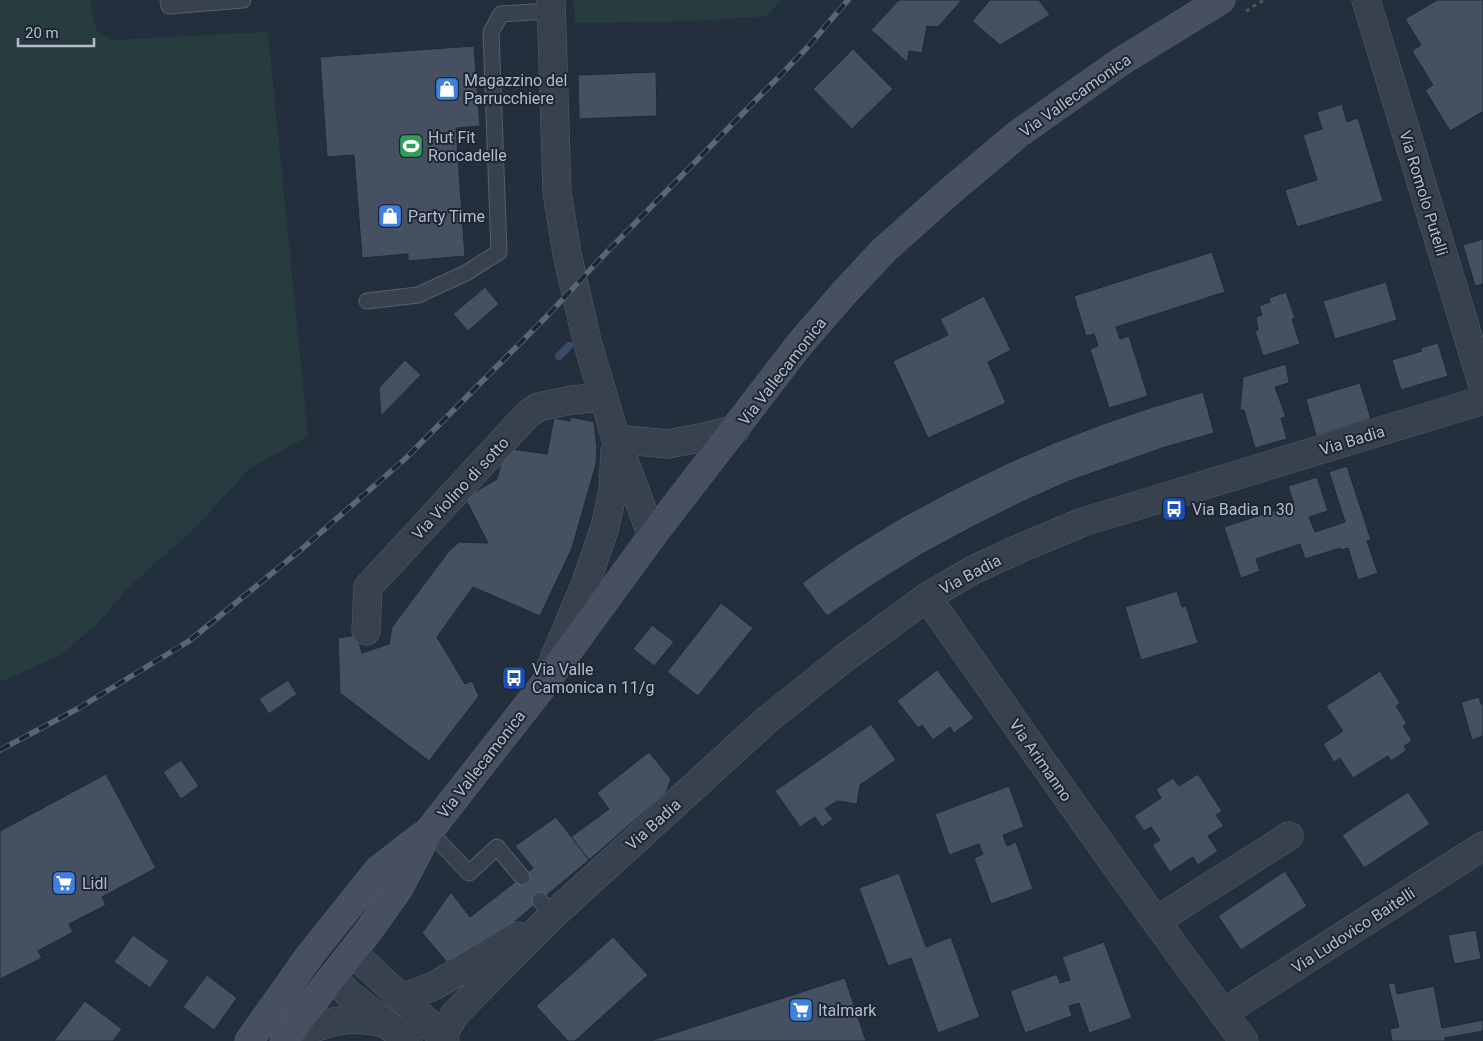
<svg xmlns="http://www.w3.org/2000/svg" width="1483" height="1041" viewBox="0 0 1483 1041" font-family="Roboto,sans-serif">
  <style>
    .green { fill: #263c3f }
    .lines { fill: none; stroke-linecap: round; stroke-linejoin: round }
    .stream { stroke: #394c67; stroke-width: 8 }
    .building { fill: #455162; stroke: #1f2835 }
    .lane-casing { stroke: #565f6c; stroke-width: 17 }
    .street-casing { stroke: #565f6c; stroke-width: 29 }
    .secondary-casing { stroke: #565f6c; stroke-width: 29 }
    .path { stroke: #44595c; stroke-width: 3; stroke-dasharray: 4 4; stroke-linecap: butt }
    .lane { stroke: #38414e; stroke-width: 15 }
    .street { stroke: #38414e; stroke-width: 28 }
    .secondary { stroke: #465061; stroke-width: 28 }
    .rail-casing { stroke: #5a6575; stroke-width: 5.5 }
    .rail { stroke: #1d2633; stroke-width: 4; stroke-dasharray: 11; stroke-linecap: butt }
    .labels { text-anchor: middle; stroke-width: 4; stroke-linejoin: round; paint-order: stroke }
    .poi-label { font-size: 16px; fill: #b4bcc9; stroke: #1d2633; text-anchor: start }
    .street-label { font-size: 16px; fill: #b4bcc9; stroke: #1d2633 }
  </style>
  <rect width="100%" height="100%" fill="#242f3e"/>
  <g class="green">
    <path d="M0,0H91L92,12L97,31L113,40L268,32L308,436L250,468L195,528L127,589L99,622L61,655L0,682Z"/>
    <path d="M574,0H782L767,16L694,21L575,23Z"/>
  </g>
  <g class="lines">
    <path class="stream" d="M559,356L569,346"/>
  </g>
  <g class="building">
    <path d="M899,0H962L938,27L927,26L922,53L909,51L907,62L871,30Z"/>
    <path d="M990,0H1039L1050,15L1000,45L972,21Z"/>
    <path d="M1437,0H1483V114L1482,112L1450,131L1425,90L1433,85L1412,51L1421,45L1405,19Z"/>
    <path d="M474,46L480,126L456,128L465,256L408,261V254L362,258L354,155L327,157L320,57Z"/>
    <path d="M853,49L893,89L852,129L813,89Z"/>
    <path d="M656,72L657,116L579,119L578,75Z"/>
    <path d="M1342,104L1347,122L1358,118L1383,201L1297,227L1285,190L1317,180L1303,135L1322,129L1317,112Z"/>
    <path d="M1483,239V284L1475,286L1463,245Z"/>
    <path d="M1212,252L1225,292L1116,327L1120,339L1129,336L1148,396L1109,408L1090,349L1098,346L1094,334L1086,336L1074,296Z"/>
    <path d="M1386,282L1397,320L1335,339L1323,301Z"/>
    <path d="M485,287L499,304L468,331L453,314Z"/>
    <path d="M1286,292L1295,318L1292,319L1300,344L1263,356L1255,331L1258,330L1256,317L1262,315L1259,306L1270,302L1269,298Z"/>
    <path d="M984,296L1011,350L988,362L1006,403L928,438L893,361L948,335L940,319Z"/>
    <path d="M1438,343L1448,376L1401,390L1392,360L1422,351L1420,348Z"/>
    <path d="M405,360L421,375L381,416L379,388Z"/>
    <path d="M1286,364L1289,383L1275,387L1286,417L1281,418L1287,439L1255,448L1244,410H1240L1243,377Z"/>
    <path d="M1360,383L1371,419L1316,436L1306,399Z"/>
    <path d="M1203,392L1214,433L1165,447L1069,481L1022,502L972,527L922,554L874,584L827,616L802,583L850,549L901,518L953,490L1006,464L1054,443L1103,424L1153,407Z"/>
    <path d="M571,417L594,422L597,448L596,464L572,548L540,616L473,587L437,637L465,684L472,681L479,696L429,761L340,693L338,638L357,635L362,653L389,644L392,627L449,551L459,542L488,543L465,498L497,479L505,448L547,454L554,418L570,421Z"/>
    <path d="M1347,466L1371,540L1367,541L1378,573L1358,580L1348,548L1341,550L1340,548L1305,559L1300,544L1256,559L1260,571L1241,578L1224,527L1294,504L1288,486L1317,477L1328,511L1309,517L1315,532L1345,522L1329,472Z"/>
    <path d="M1177,591L1182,607L1186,606L1198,643L1141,660L1125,607Z"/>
    <path d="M721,603L753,628L698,696L667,672Z"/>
    <path d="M652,625L674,642L654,666L633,649Z"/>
    <path d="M937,670L974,718L954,733L950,727L933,740L922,725L918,728L897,701Z"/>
    <path d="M1380,671L1400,703L1396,706L1407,724L1403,726L1412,741L1404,746L1407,750L1391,761L1388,756L1353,778L1340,758L1334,762L1323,744L1343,731L1326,706Z"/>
    <path d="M288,680L297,694L269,714L259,699Z"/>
    <path d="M1479,697L1481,704H1483V736L1472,740L1461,702Z"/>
    <path d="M871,724L896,760L860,785L857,804L837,801L825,809L833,819L822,827L815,817L800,827L775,791Z"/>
    <path d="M649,752L671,779L666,793L589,860L571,837L609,809L597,793Z"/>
    <path d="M181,760L199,786L181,799L163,772Z"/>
    <path d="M106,774L156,868L102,897L106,905L69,924L73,932L38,951L42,958L0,979V831Z"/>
    <path d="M1198,774L1222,811L1216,815L1224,826L1208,836L1218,851L1198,865L1193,857L1170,872L1152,845L1160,840L1151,827L1144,831L1134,816L1161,798L1156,789L1173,778L1179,786Z"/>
    <path d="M1009,786L1024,827L1003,835L1007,846L1016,842L1033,889L991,904L974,858L983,854L979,844L949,855L935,814Z"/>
    <path d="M1408,792L1430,824L1364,868L1342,835Z"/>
    <path d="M556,817L589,860L507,928L447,962L422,933L451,892L470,917L533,868L515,846Z"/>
    <path d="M1285,871L1307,906L1241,950L1218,916Z"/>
    <path d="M899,873L926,947L951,937L980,1017L938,1033L911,958L888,966L859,888Z"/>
    <path d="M1476,930L1481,959L1454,964L1448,935Z"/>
    <path d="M133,935L169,961L150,988L114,962Z"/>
    <path d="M613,937L648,975L575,1041H568L536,1006Z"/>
    <path d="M1104,942L1132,1018L1089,1033L1079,1003L1069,1006L1072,1016L1025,1033L1010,991L1057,974L1060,983L1070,980L1062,957Z"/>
    <path d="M207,975L237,998L214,1030L183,1007Z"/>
    <path d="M845,978L866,1041H650Z"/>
    <path d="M1395,983L1397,994L1434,986L1442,1028L1483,1020V1031L1445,1038V1041H1392L1390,1029L1399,1027L1388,984Z"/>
    <path d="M85,1001L122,1029L113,1041H54Z"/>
  </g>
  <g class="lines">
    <defs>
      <g id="lane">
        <path d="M168,0L169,6L243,0"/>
        <path d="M367,301L418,295L466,273L499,252L491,32L501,14L551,11"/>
        <path d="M429,831L469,873L497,847L522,877"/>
        <path d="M540,900L552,916"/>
      </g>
      <g id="street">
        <path d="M551,0L557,192L567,254L587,341L616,439L652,536"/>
        <path d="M1366,0L1483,386"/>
        <path d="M616,439L668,444L700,438L736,429"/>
        <path d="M927,597C1031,746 1135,895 1244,1041"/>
        <path d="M366,631L368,587L527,415L538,407L572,400L603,397"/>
        <path d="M551,666L585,585L605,527L613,490L615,451"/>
        <path d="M1156,921L1289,836"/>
        <path d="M352,952L442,1036L445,1041"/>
        <path d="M332,977L349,994L408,1041"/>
        <path d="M402,998L434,986L518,936"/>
        <path d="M1223,1013L1483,846"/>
        <path d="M442,1036L455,1014L552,916L768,719L843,659L927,597L973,570L1023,547L1083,522L1483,400"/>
        <path d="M285,1039C323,1024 345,1013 387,1024"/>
      </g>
      <g id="secondary">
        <path d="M249,1041L310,955L378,870L422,836"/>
        <path d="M284,1041L322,990L367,933L399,888L429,831L542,687L652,536L799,345L843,294L884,250L948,193L1018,134L1120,62L1221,0"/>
      </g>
    </defs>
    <use href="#lane" class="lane-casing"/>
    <use href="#street" class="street-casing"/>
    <use href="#secondary" class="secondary-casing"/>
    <path class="path" d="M1246,11L1264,0"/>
    <use href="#lane" class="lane"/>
    <use href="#street" class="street"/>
    <use href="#secondary" class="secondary"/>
    <defs>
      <path id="rail" d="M0,750L79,708L189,641L303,548L405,459L549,314L600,259L805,50L848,0"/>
    </defs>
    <use href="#rail" class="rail-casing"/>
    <use href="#rail" class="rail"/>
  </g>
  <defs>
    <symbol id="shop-square" viewBox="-11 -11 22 22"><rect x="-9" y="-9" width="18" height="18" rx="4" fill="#3f7fe0" stroke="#1d2633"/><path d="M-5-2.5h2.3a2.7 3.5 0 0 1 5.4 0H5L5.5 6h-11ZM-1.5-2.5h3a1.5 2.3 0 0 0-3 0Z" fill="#fff"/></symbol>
    <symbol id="stadium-square" viewBox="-11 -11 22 22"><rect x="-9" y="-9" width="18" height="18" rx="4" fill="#2e9e5b" stroke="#1d2633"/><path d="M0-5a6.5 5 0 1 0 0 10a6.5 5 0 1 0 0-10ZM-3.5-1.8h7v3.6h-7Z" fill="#fff"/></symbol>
    <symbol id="bus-square" viewBox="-11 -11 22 22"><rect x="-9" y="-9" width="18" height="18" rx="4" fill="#1a4fb4" stroke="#1d2633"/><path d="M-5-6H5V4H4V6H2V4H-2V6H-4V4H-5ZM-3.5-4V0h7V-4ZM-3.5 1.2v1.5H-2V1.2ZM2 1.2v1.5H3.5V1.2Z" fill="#fff"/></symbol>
    <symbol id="supermarket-square" viewBox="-11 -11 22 22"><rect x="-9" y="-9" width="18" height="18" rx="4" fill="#3f7fe0" stroke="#1d2633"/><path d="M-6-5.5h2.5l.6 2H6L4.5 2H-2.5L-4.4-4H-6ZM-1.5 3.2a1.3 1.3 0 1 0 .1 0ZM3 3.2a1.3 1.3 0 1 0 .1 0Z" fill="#fff"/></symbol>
  </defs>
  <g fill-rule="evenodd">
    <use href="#shop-square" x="433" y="75" width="28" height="28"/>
    <use href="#stadium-square" x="397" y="132" width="28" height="28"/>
    <use href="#shop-square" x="376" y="202" width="28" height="28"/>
    <use href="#bus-square" x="1160" y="495" width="28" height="28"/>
    <use href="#bus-square" x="500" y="664" width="28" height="28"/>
    <use href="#supermarket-square" x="50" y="869" width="28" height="28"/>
    <use href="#supermarket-square" x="787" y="996" width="28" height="28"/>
  </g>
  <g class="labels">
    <g class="poi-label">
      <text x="464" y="86">Magazzino del<tspan x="464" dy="18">Parrucchiere</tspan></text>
      <text x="428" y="143">Hut Fit<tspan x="428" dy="18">Roncadelle</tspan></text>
      <text x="408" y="222">Party Time</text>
      <text x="1192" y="515">Via Badia n 30</text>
      <text x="532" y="675">Via Valle<tspan x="532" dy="18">Camonica n 11/g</tspan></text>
      <text x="82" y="889">Lidl</text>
      <text x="818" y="1016">Italmark</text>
    </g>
    <g class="street-label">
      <text transform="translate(1075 95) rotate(-35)" y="6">Via Vallecamonica</text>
      <text transform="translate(1424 193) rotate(73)" y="6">Via Romolo Putelli</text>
      <text transform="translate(782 371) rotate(-52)" y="6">Via Vallecamonica</text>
      <text transform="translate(1352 440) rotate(-17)" y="6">Via Badia</text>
      <text transform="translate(460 488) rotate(-47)" y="6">Via Violino di sotto</text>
      <text transform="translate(970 574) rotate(-28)" y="6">Via Badia</text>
      <text transform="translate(1041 760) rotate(55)" y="6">Via Arimanno</text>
      <text transform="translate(481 764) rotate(-52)" y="6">Via Vallecamonica</text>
      <text transform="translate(653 824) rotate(-42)" y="6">Via Badia</text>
      <text transform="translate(1353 930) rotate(-33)" y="6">Via Ludovico Baitelli</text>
    </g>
  </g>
  <path d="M18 38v8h76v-8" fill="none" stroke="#b4bcc9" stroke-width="2.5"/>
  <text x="25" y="38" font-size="15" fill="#b4bcc9" stroke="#1d2633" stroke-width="4" paint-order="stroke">20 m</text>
</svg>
